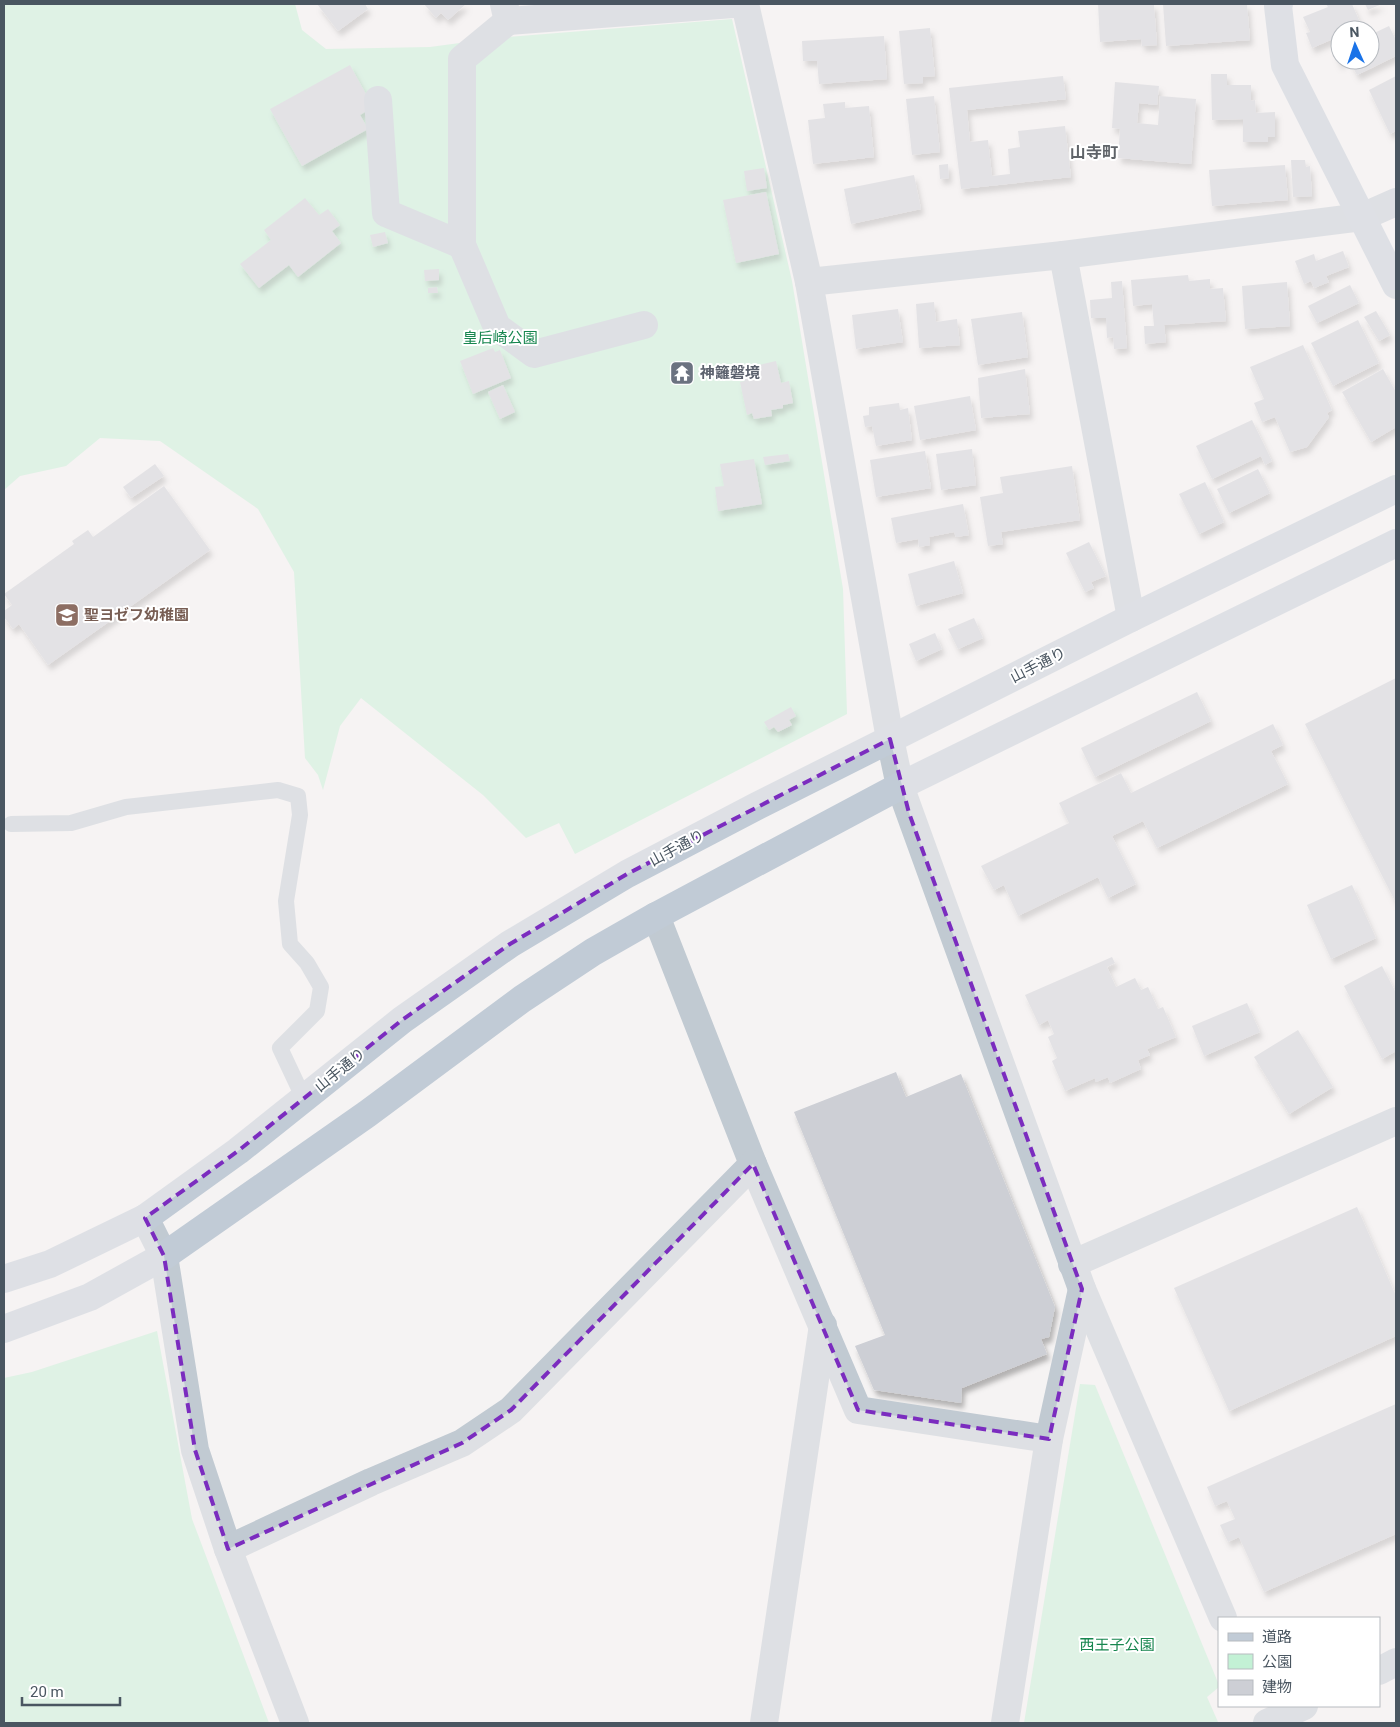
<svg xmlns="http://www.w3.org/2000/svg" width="1400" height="1727" viewBox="0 0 1400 1727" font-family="Roboto,'Noto Sans JP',sans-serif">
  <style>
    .green { fill: #c3f1d5 }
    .building { fill: #cdcfd5; filter: url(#shadow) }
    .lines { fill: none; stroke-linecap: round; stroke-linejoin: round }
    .lane { stroke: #c1cad2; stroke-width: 16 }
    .street { stroke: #c1cad2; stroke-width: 28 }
    .secondary { stroke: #c1cbd6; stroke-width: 28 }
    .marked { fill: none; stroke: #7b2cbf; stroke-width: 4; stroke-dasharray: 10 6; stroke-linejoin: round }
    .labels { text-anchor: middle; stroke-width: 4; stroke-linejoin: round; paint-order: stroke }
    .park-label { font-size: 15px; fill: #17864f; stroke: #fff }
    .worship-label { font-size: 15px; font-weight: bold; fill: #5b616d; stroke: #fff; text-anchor: start }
    .education-label { font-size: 15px; font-weight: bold; fill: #785e54; stroke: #fff; text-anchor: start }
    .street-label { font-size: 15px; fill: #4a5661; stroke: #fff }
    .neighbourhood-label { font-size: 16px; font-weight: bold; fill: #5f6368; stroke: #fff }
  </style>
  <defs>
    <filter id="shadow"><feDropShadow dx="3" dy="5.5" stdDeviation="2.5" flood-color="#0004"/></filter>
  </defs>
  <rect width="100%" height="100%" fill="#f5f3f3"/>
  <g class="green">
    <path d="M4,4H295L302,30L326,49L430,47L497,38L732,19L792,281L843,589L847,714L575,854L559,823L526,838L483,795L361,698L340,726L323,790L318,775L305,758L294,572L258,509L160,441L100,438L66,466L20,476L4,490Z"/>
    <path d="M157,1331L192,1519L269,1723H4V1378L32,1372Z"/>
    <path d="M1080,1384L1095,1385L1219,1685V1687L1207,1697L1218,1722L1215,1723H1024Z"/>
  </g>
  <g class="building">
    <path d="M317,4H365L368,9L338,31Z"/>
    <path d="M424,4H466L448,20L441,13L436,18Z"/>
    <path d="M1098,4H1154L1157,45L1142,46L1141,39L1100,42Z"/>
    <path d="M1163,4H1247L1250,40L1166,46Z"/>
    <path d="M1326,4H1352L1362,27L1354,30H1340V36L1312,48L1306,33L1310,32L1303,17L1328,7Z"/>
    <path d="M1365,4H1382L1368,10Z"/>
    <path d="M1389,26L1396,40V56L1357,75L1349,60H1370V35Z"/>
    <path d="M930,28L935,76L923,77V83L904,84L899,31Z"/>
    <path d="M884,36L887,79L819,84L817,61H803L802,41Z"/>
    <path d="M1340,50V60H1346L1339,64L1334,53Z"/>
    <path d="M350,65L373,107L360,115L368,129L302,166L270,109Z"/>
    <path d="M1211,74H1227V85H1251V101L1255,100L1256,113L1275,112V137H1268V142H1243V119L1212,120Z"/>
    <path d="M1063,76L1066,99L967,110L970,142L988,140L992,176L1010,174L1008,149L1020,147L1018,131L1065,126L1071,177L961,189L949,88Z"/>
    <path d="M1396,76V131L1390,134L1369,90Z"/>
    <path d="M1115,82L1159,86L1157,105L1139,103L1137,123L1158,125L1160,96L1196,99L1191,164L1118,158L1120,129L1112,128Z"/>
    <path d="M934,96L940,152L912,155L906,99Z"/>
    <path d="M845,102V108L869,106L874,157L813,164L808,120L825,118L823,104Z"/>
    <path d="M1291,160H1305L1306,167L1310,166L1312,196L1293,197Z"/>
    <path d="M948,164L949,178L940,179L939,165Z"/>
    <path d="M1285,165L1288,200L1212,206L1209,170Z"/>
    <path d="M764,168L767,188L747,191L744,171Z"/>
    <path d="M914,175L921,209L851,224L844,189Z"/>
    <path d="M766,192L779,254L736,263L723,200Z"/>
    <path d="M305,198L319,215L328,209L340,225L332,231L341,243L298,277L289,265L259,288L240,264L271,240L264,230Z"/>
    <path d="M385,232L388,243L373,247L370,235Z"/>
    <path d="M1343,251L1349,267L1326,276L1329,282L1314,288L1311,281L1304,284L1295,261L1314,254L1316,261Z"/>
    <path d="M439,269V280L425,281L424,270Z"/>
    <path d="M1188,275L1189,281L1210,279V289L1223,288L1226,321L1164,325L1166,342L1145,344L1144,326H1154L1152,304L1133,306L1131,280Z"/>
    <path d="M1122,281L1127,348L1114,349L1113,337L1107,338L1106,318H1091L1090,300L1112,298L1111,282Z"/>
    <path d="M1287,282L1290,326L1245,329L1242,286Z"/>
    <path d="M1350,285L1359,303L1317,323L1308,306Z"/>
    <path d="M437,287L438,293H428V288Z"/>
    <path d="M934,302L936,322L957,319L960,345L919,348L916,304Z"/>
    <path d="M898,309L903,342L856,349L852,315Z"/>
    <path d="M1376,311L1390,335L1379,341L1364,317Z"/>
    <path d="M1022,312L1028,357L978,365L971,319Z"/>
    <path d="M1358,320L1379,363L1333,386L1311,343Z"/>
    <path d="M1303,345L1332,410L1327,413L1329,417L1307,447L1290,452L1275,417L1262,422L1254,403L1264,399L1250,367Z"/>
    <path d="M493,348L495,352L500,350L511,378L473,394L460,361Z"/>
    <path d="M776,361L781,383L789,381L793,403L783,405V408L771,410L772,416L754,419L752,413L747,415L740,382L745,381L742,369Z"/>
    <path d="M1025,369L1030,414L981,418L978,378Z"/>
    <path d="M1383,369L1396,392V427L1371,442L1342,392Z"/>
    <path d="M503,385L515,412L500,419L488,392Z"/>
    <path d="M970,396L976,430L920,440L914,406Z"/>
    <path d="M899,403L900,410L908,408L912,440L876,446L872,426L865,427L863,416L869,415V407Z"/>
    <path d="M1252,420L1272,461L1265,465L1261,456L1212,479L1196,446Z"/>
    <path d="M972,449L976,485L941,490L936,454Z"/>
    <path d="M925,451L931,488L876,497L870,460Z"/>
    <path d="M788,454L790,461L765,465L763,457Z"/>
    <path d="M754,459L762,504L718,511L715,487L724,486L720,464Z"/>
    <path d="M155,464L164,476L131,498L123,487Z"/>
    <path d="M1072,466L1080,520L1001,532L1003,544L988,546L980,497L1003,493L1000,477Z"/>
    <path d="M1258,469L1270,493L1229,513L1217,489Z"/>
    <path d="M1205,482L1224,522L1199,534L1179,494Z"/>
    <path d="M164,486L210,550L48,665L19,624L13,629L4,617V611L12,605L4,594L74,544L72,541L88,530L93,537Z"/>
    <path d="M963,504L969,535L956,537L954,532L929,537L930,545L919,547L918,539L896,543L891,518Z"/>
    <path d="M1089,542L1106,576L1091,582L1094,588L1085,592L1066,553Z"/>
    <path d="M954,561L963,593L916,606L908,574Z"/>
    <path d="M974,618L983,638L958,649L948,629Z"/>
    <path d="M935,633L942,649L916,661L909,644Z"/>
    <path d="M1396,678V903L1305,724Z"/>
    <path d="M1197,692L1211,721L1095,777L1081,748Z"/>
    <path d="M791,707L796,716L789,720L792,725L778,732L774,727L769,730L764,722Z"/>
    <path d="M1273,724L1283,745L1271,751L1288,784L1157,848L1143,821L1112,836L1136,884L1108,898L1098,877L1018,916L1004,885L994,890L981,866L1069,823L1059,803L1121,773L1131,793Z"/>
    <path d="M1352,885L1376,938L1331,959L1307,905Z"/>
    <path d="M1112,957L1115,963L1107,967L1116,987L1135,978L1141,990L1148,987L1158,1009L1163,1007L1176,1037L1147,1049L1150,1055L1138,1060L1141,1069L1110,1083L1108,1077L1096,1082L1095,1078L1065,1091L1052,1061L1057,1058L1048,1037L1054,1034L1048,1020L1039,1025L1025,995Z"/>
    <path d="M1382,966L1396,993V1051L1382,1059L1344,986Z"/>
    <path d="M1247,1003L1260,1032L1204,1056L1192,1026Z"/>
    <path d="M1298,1030L1333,1087L1289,1114L1254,1057Z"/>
    <path d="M896,1072L906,1097L961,1074L1055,1307L1049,1337L1041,1339L1047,1354L962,1388L961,1403L874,1390L855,1346L885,1335L794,1112Z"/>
    <path d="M1357,1207L1396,1296V1336L1229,1411L1174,1288Z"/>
    <path d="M1396,1404V1534L1264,1592L1239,1537L1228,1542L1220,1525L1235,1519L1227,1501L1215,1506L1207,1487Z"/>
  </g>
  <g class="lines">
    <path class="lane" d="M11,824L71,823L126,807L278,790L298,796L300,815L286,901L290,944L307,963L321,987L317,1011L280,1048L304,1099"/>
    <g class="street">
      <path d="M504,4L508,21L733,4"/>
      <path d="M745,4L809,282L890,739L900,786L1082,1289L1223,1618"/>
      <path d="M508,21L462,59V245L497,327L534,354L644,325"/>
      <path d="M378,100L386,213L462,245"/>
      <path d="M1063,255L1131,618"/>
      <path d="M809,282L1063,255L1362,217L1396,202"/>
      <path d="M656,916L753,1164L858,1410L1049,1439"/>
      <path d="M145,1218L164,1256L195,1450L228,1549L295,1723"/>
      <path d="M1072,1264L1396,1121"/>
      <path d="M228,1549L371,1482L462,1443L511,1410L753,1164"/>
      <path d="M1379,1671L1396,1662"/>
      <path d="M764,1723L823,1325"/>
      <path d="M1005,1723L1049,1439L1082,1289"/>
      <path d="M1267,1723L1304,1706"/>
    </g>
    <g class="secondary">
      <path d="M1279,4L1278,6L1285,65L1396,285"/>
      <path d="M4,1279L50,1264L145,1218L238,1151L402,1020L510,944L627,874L757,806L1131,618L1396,489"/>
      <path d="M4,1329L90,1297L164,1256L367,1114L522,999L593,952L656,916L900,786L1396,543"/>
    </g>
  </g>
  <path d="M0 0H1400V1727H0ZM890,739L909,813L1082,1289L1049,1439L858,1410L753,1164L511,1410L462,1443L228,1549L195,1450L164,1256L145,1218L238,1151L402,1020L510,944L627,874Z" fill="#f5f3f3" fill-opacity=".55" fill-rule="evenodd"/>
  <path class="marked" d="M890,739L909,813L1082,1289L1049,1439L858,1410L753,1164L511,1410L462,1443L228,1549L195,1450L164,1256L145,1218L238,1151L402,1020L510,944L627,874Z"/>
  <defs>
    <symbol id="temple-square" viewBox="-11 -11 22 22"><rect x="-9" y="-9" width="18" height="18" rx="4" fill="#6b7280" stroke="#fff"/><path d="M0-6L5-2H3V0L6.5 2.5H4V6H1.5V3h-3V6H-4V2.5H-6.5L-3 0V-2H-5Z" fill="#fff"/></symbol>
    <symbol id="school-square" viewBox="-11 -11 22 22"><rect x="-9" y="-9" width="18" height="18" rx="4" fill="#8d6e63" stroke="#fff"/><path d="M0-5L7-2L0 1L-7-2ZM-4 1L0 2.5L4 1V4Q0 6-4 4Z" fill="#fff"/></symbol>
  </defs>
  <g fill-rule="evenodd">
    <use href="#temple-square" x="668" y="359" width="28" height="28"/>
    <use href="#school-square" x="53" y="601" width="28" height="28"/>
  </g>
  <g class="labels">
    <g class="park-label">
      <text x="500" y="343">皇后崎公園</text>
      <text x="1117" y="1650">西王子公園</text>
    </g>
    <g class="worship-label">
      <text x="700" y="378">神籬磐境</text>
    </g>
    <g class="education-label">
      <text x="84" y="620">聖ヨゼフ幼稚園</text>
    </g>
    <g class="street-label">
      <text transform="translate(1038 665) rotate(-27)" y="5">山手通り</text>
      <text transform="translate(677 848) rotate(-28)" y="5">山手通り</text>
      <text transform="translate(340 1070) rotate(-39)" y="5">山手通り</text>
    </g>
    <g class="neighbourhood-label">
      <text x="1094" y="158">山寺町</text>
    </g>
  </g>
  <rect width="1400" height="1727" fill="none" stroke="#4a5661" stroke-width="10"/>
  <rect x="1218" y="1617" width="162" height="90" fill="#ffffff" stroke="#b7bbc0"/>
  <rect x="1228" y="1633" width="25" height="8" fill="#c1cbd6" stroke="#b7bbc0"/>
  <text x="1262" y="1642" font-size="15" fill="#4a5661">道路</text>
  <rect x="1228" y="1654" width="25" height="15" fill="#c3f1d5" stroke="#b7bbc0"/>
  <text x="1262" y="1667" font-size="15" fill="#4a5661">公園</text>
  <rect x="1228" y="1680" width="25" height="15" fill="#cdcfd5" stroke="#b7bbc0"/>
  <text x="1262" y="1692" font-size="15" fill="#4a5661">建物</text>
  <g transform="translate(1355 45) rotate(357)"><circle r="24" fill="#ffffff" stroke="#b7bbc0"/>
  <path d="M0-4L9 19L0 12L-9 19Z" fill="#1a73e8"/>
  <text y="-8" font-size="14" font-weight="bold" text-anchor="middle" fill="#4a5661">N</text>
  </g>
  <path d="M22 1697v8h98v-8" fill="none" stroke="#4a5661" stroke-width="2.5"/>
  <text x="30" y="1697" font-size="15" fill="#4a5661" stroke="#ffffff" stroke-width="4" paint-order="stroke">20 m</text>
</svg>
